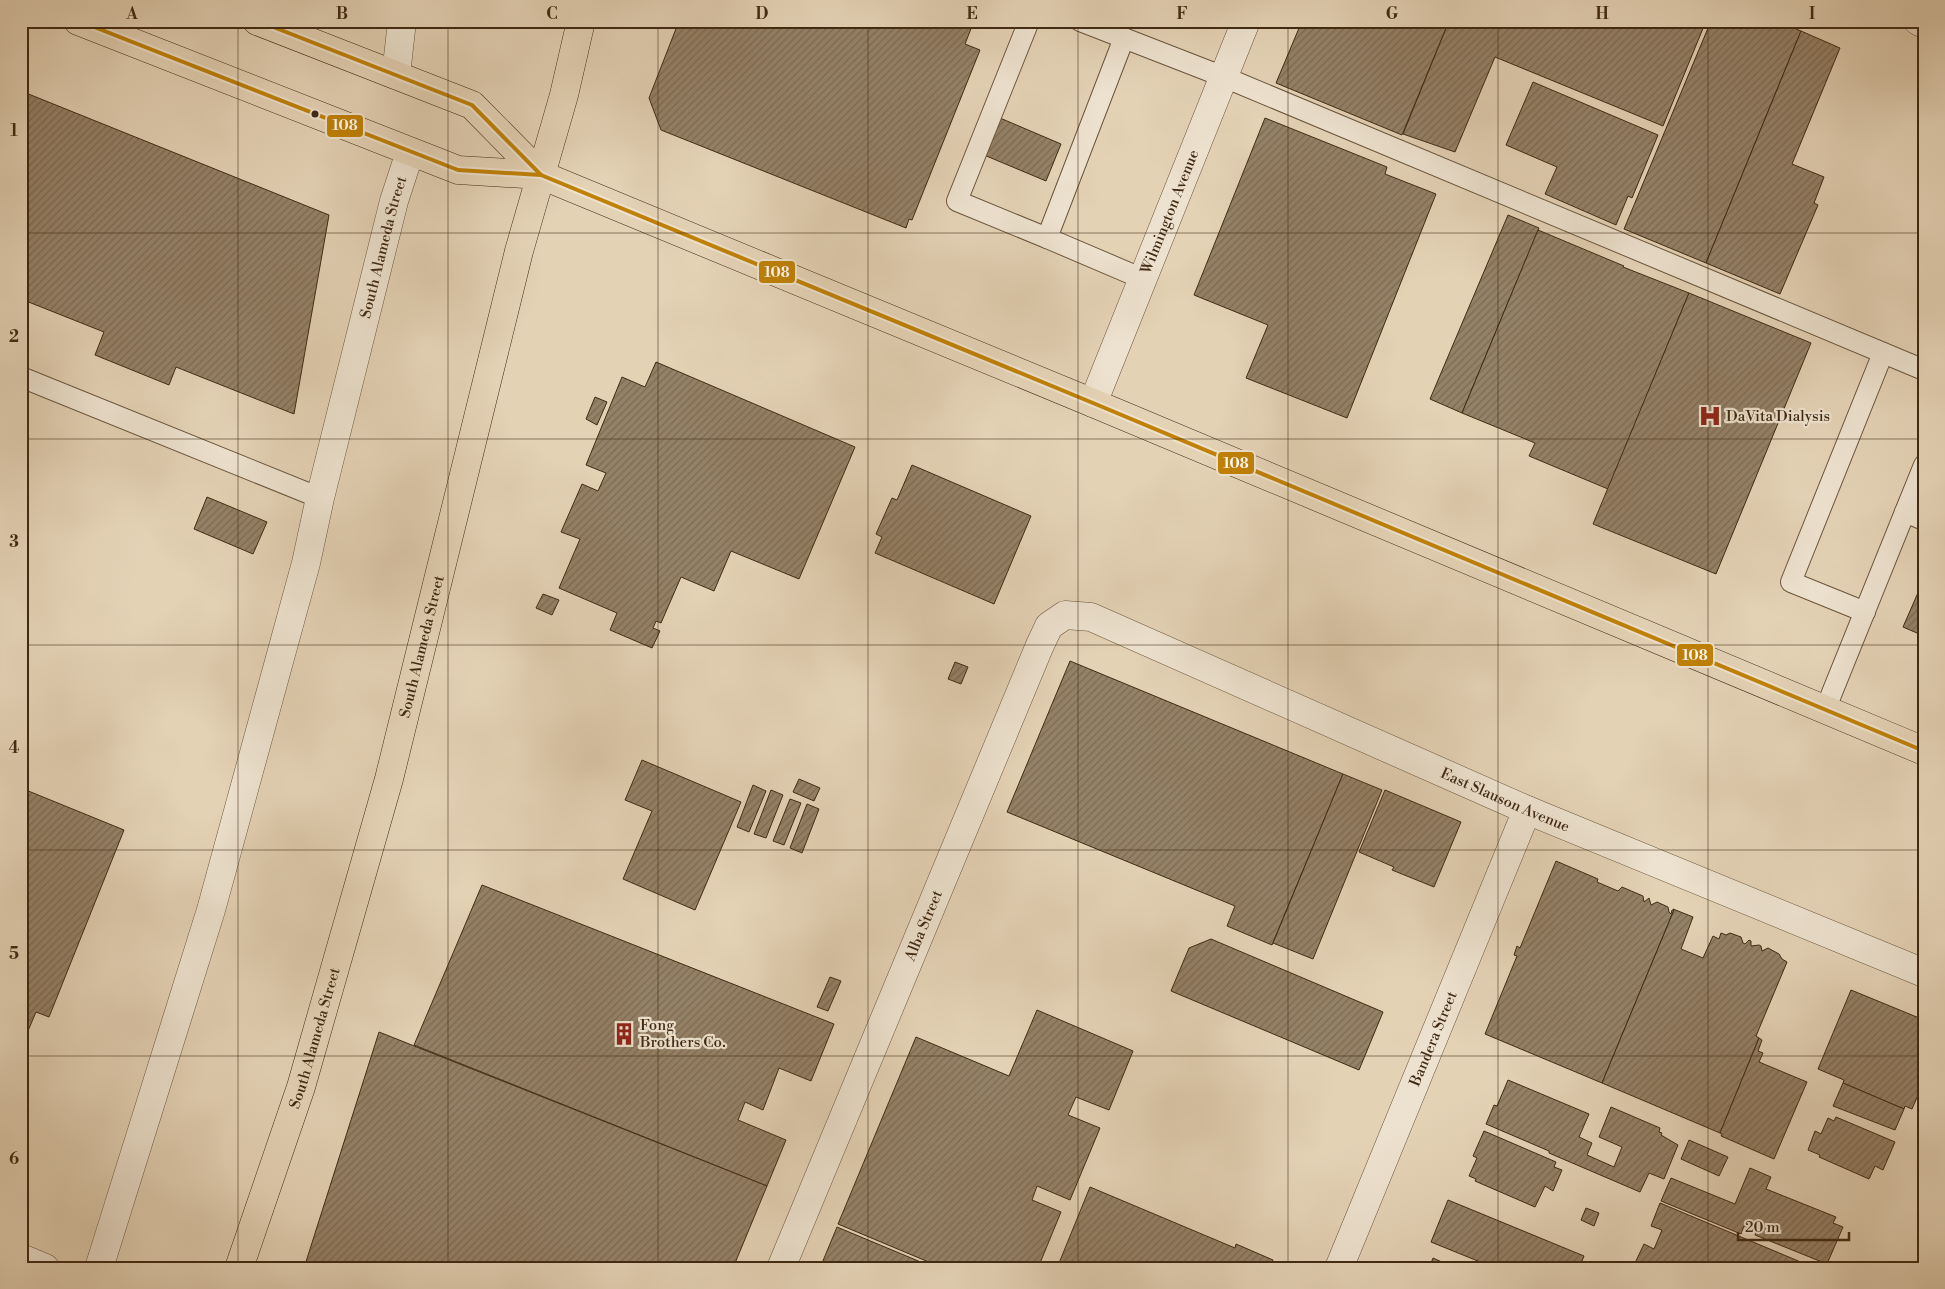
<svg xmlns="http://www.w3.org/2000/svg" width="1945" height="1289" viewBox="0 0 1945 1289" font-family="'Libre Bodoni',serif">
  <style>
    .building { fill: url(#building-hatch); stroke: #402a13 }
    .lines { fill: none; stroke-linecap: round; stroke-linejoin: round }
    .service-casing { stroke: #69543c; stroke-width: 22 }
    .minor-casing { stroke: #69543c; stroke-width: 29 }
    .tertiary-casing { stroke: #69543c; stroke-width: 29 }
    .primary-casing { stroke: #402a13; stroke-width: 29 }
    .service { stroke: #ede2cf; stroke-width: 20 }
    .minor { stroke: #ede2cf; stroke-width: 28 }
    .tertiary { stroke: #ede2cf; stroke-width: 28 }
    .primary { stroke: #e4d2b5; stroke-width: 28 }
    .bus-1-casing { stroke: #ede2cf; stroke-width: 8 }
    .bus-1 { stroke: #c08106; stroke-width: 4 }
    .grid { fill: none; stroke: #402a13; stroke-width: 1; stroke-opacity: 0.55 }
    .bus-dot { fill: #402a13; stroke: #ede2cf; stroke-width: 2 }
    .labels { text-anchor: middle; stroke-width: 4.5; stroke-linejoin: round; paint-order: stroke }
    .street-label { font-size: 15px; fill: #402a13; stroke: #ede2cf }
    .poi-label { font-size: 15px; fill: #402a13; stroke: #ede2cf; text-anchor: start }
    .line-badge { stroke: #ede2cf; stroke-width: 2 }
    .badge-label { font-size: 14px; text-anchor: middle; font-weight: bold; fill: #fff }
    .neatline { fill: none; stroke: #402a13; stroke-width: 2 }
    .grid-label { font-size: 16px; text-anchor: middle; font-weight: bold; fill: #402a13 }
  </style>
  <defs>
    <pattern id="building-hatch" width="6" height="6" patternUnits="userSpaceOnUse" patternTransform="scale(1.25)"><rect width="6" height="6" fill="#958167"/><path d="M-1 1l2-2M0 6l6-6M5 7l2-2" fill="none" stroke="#7b6a54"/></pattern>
  </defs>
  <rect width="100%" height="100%" fill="#e4d2b5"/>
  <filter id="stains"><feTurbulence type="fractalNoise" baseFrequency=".004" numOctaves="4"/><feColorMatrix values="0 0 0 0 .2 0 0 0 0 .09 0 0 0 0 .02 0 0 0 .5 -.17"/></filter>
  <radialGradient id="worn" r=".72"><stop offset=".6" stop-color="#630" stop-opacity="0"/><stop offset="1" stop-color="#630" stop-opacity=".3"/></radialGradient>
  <g class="building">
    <path d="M679,21H974L965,44L980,50L912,220L909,219L906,228L661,130L649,98Z"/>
    <path d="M1302,21H1449L1402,135L1276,83Z"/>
    <path d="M1449,21H1706L1663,126L1495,57L1455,152L1403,134Z"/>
    <path d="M1711,21H1777L1801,31L1706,263L1624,229Z"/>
    <path d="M1801,31L1840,48L1792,164L1824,177L1814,203L1818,205L1780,294L1706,263Z"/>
    <path d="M1533,82L1658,135L1632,198L1628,196L1616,225L1545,194L1557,167L1506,145Z"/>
    <path d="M21,91L329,215L294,414L176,367L169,385L95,355L104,332L21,299Z"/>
    <path d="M1000,118L1061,144L1046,181L984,155Z"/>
    <path d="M1265,118L1387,167L1385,174L1436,194L1347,418L1246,378L1268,325L1194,295Z"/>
    <path d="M1508,215L1539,228L1462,413L1430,399Z"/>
    <path d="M1538,230L1624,266L1623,267L1689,293L1608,489L1529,456L1535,443L1462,413Z"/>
    <path d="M1689,293L1811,343L1716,574L1593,524Z"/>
    <path d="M656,362L855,447L799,579L731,551L714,591L681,577L661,623L656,621L653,628L660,631L652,648L610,630L617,613L559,588L580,539L561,532L582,484L598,491L606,473L586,465L622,377L645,387Z"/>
    <path d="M595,397L607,402L597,425L586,419Z"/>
    <path d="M912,465L1031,516L994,604L875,553L882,537L876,534L892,498L897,500Z"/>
    <path d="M207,497L267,522L253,554L194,529Z"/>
    <path d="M1924,579V636L1903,627Z"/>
    <path d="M543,594L559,600L552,615L536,608Z"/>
    <path d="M1070,661L1343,774L1272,945L1227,926L1235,906L1007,812Z"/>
    <path d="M955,662L968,667L961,684L948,679Z"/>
    <path d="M642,760L741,802L695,910L623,879L652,811L625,800Z"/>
    <path d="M1343,774L1382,790L1313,959L1273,943Z"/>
    <path d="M799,779L820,788L814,801L793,792Z"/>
    <path d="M753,785L766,791L749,832L737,827Z"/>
    <path d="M21,788L124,830L49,1017L36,1012L25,1038L21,1037Z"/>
    <path d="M771,790L783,795L766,838L754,834Z"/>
    <path d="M1385,790L1461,822L1434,887L1392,870L1394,867L1359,852Z"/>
    <path d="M790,799L801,803L784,845L773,841Z"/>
    <path d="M807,804L819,809L802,853L790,848Z"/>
    <path d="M1556,861L1598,879L1597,882L1618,891L1622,887L1643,896L1644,902L1649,898L1651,905L1657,902L1668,907L1669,912L1671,914L1672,910H1674L1602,1083L1485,1034L1517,956L1514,955L1517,946L1520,948Z"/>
    <path d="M482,885L834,1024L811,1081L779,1068L763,1110L745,1102L738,1120L786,1140L767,1186L414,1045Z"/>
    <path d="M1673,909L1693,917L1681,949L1703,958L1713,936L1719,939L1721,933L1726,935L1730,933L1741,937L1743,943L1745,944L1749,940L1751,941V946L1759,945L1761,946L1762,951L1768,948L1779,954L1782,959L1787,962L1756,1036L1759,1038L1720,1133L1602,1083L1674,910Z"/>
    <path d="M1211,939L1383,1012L1359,1070L1171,991L1189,948Z"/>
    <path d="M830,977L841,981L828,1011L817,1007Z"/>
    <path d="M1851,990L1924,1020V1081L1912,1109L1905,1106L1904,1109L1843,1083L1844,1080L1818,1069Z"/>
    <path d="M1037,1010L1133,1051L1109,1110L1076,1097L1068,1115L1100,1128L1070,1200L1037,1186L1032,1200L1061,1212L1038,1268H943L838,1224L916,1037L1009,1076Z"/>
    <path d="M379,1032L767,1186L733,1268H304Z"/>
    <path d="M1759,1038L1762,1040L1758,1051L1763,1053L1759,1062L1807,1082L1774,1159L1721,1136L1722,1134L1720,1133Z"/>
    <path d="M1508,1080L1589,1114L1579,1137L1592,1143L1587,1155L1614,1167L1622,1147L1599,1137L1611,1107L1660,1128L1659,1132L1662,1133L1661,1135L1678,1145L1664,1179L1649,1173L1640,1192L1549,1153V1151L1486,1124L1494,1105L1497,1106Z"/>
    <path d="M1843,1083L1904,1109L1895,1130L1833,1106Z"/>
    <path d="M1836,1117L1895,1142L1883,1170L1875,1166L1869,1179L1819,1157L1820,1155L1808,1150L1815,1131L1821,1134L1828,1118L1834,1121Z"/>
    <path d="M1484,1131L1556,1162L1554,1167L1562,1170L1553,1191L1545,1186L1535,1207L1475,1181L1476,1179L1469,1176L1477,1158L1473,1156Z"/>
    <path d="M1689,1140L1728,1157L1719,1176L1681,1159Z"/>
    <path d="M1750,1168L1771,1177L1766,1189L1836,1217L1833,1223L1843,1227L1827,1264L1755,1235L1756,1231L1744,1226L1741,1234L1661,1201L1671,1178L1735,1204Z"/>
    <path d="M1090,1187L1235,1248L1236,1244L1273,1260L1272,1263L1278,1265L1277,1268H1057Z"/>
    <path d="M1448,1200L1584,1256L1579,1268H1495L1431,1242Z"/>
    <path d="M1660,1203L1815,1268H1646L1635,1263L1644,1244L1654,1249L1662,1230L1651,1226Z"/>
    <path d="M1586,1208L1599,1213L1594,1226L1581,1220Z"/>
    <path d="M837,1227L935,1268H820Z"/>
    <path d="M1433,1258L1455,1268H1429Z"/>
  </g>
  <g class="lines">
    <defs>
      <g id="service">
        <path d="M1029,21L957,201L1047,238"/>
        <path d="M1080,21L1224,77L1924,370"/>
        <path d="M1124,38L1047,238L1143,279"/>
        <path d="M21,377L320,498"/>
        <path d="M1905,512L1924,520"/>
        <path d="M1865,612L1791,582L1883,353"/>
        <path d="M1825,710L1924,465"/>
      </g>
      <g id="minor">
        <path d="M1918,21L1924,24"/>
        <path d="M396,75L402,21"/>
        <path id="s1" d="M1093,403L1246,21"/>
        <path d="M21,1258L45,1268"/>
        <path id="s2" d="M781,1268L1040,645L1049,626L1065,615L1091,617L1527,810L1924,973"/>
        <path id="s3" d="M1339,1268L1527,810"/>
      </g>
      <g id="tertiary">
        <path id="s4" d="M99,1268L211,910L306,563L320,498L394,201L410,152"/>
      </g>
      <g id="primary">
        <path d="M78,21L458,170L541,175L1093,403L1924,751"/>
        <path d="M257,21L472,105L541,175"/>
        <path id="s5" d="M239,1268L301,1087L389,779L519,251L564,95L581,21"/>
      </g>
    </defs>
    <use href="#service" class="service-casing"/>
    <use href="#minor" class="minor-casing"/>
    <use href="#tertiary" class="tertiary-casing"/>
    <use href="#primary" class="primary-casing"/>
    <use href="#service" class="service"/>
    <use href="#minor" class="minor"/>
    <use href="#tertiary" class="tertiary"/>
    <use href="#primary" class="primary"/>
    <defs>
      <g id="bus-1">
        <path d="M79,21L458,170L541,175L1093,403L1924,751"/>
        <path d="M258,21L472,105L541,175"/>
      </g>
    </defs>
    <use href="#bus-1" class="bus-1-casing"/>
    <use href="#bus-1" class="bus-1"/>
  </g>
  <path class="grid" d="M238,21V1268M448,21V1268M658,21V1268M868,21V1268M1078,21V1268M1288,21V1268M1498,21V1268M1708,21V1268M21,233H1924M21,439H1924M21,645H1924M21,850H1924M21,1056H1924"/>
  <defs>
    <symbol id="hospital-bare" viewBox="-9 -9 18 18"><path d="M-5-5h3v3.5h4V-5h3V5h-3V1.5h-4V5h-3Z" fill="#8f2418" stroke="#ede2cf" stroke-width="2.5" paint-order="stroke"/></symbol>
    <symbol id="building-bare" viewBox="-9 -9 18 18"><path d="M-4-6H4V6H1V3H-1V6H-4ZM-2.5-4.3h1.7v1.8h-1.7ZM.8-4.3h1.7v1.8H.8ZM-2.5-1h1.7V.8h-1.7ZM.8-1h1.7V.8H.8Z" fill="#8f2418" stroke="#ede2cf" stroke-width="2.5" paint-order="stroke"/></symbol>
  </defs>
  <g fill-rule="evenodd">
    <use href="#hospital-bare" x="1694" y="400" width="32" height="32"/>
    <use href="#building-bare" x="608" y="1018" width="32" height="32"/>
  </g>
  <circle class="bus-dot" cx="315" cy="114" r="4.5"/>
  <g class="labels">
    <g class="street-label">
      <text dy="5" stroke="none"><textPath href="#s1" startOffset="206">Wilmington Avenue</textPath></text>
      <text dy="5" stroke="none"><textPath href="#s4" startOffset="1060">South Alameda Street</textPath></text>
      <text dy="5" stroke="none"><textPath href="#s5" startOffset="648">South Alameda Street</textPath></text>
      <text dy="5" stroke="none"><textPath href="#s2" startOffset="1194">East Slauson Avenue</textPath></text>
      <text dy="5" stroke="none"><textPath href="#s2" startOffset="371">Alba Street</textPath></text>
      <text dy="5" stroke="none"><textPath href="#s5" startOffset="242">South Alameda Street</textPath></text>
      <text dy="5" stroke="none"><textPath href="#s3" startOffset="248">Bandera Street</textPath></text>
    </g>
    <g class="poi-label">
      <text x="1726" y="421">DaVita Dialysis</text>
      <text x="640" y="1030">Fong<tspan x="640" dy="17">Brothers Co.</tspan></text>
    </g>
  </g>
  <g class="line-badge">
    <rect x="326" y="114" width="38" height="24" rx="5" fill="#c08106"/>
    <rect x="758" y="260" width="38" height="24" rx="5" fill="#c08106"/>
    <rect x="1217" y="451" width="38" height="24" rx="5" fill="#c08106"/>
    <rect x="1676" y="643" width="38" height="24" rx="5" fill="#c08106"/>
  </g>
  <g class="badge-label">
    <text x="345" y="130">108</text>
    <text x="777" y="277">108</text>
    <text x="1236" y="468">108</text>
    <text x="1695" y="660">108</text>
  </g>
  <rect width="1945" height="1289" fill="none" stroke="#e4d2b5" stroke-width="55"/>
  <path d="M1738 1232v8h111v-8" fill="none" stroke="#402a13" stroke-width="2.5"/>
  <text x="1745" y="1232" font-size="15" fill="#402a13" stroke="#ede2cf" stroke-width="4" paint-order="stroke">20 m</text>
  <rect x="28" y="28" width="1890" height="1234" class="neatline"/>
  <g class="grid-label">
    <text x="132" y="19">A</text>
    <text x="342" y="19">B</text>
    <text x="552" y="19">C</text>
    <text x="762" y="19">D</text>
    <text x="972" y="19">E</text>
    <text x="1182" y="19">F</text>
    <text x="1392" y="19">G</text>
    <text x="1602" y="19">H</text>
    <text x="1812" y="19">I</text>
    <text x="14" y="136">1</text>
    <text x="14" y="342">2</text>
    <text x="14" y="547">3</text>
    <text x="14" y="753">4</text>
    <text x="14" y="959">5</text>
    <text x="14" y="1164">6</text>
  </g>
  <rect width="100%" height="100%" filter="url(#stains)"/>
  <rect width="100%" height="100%" fill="url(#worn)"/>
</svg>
